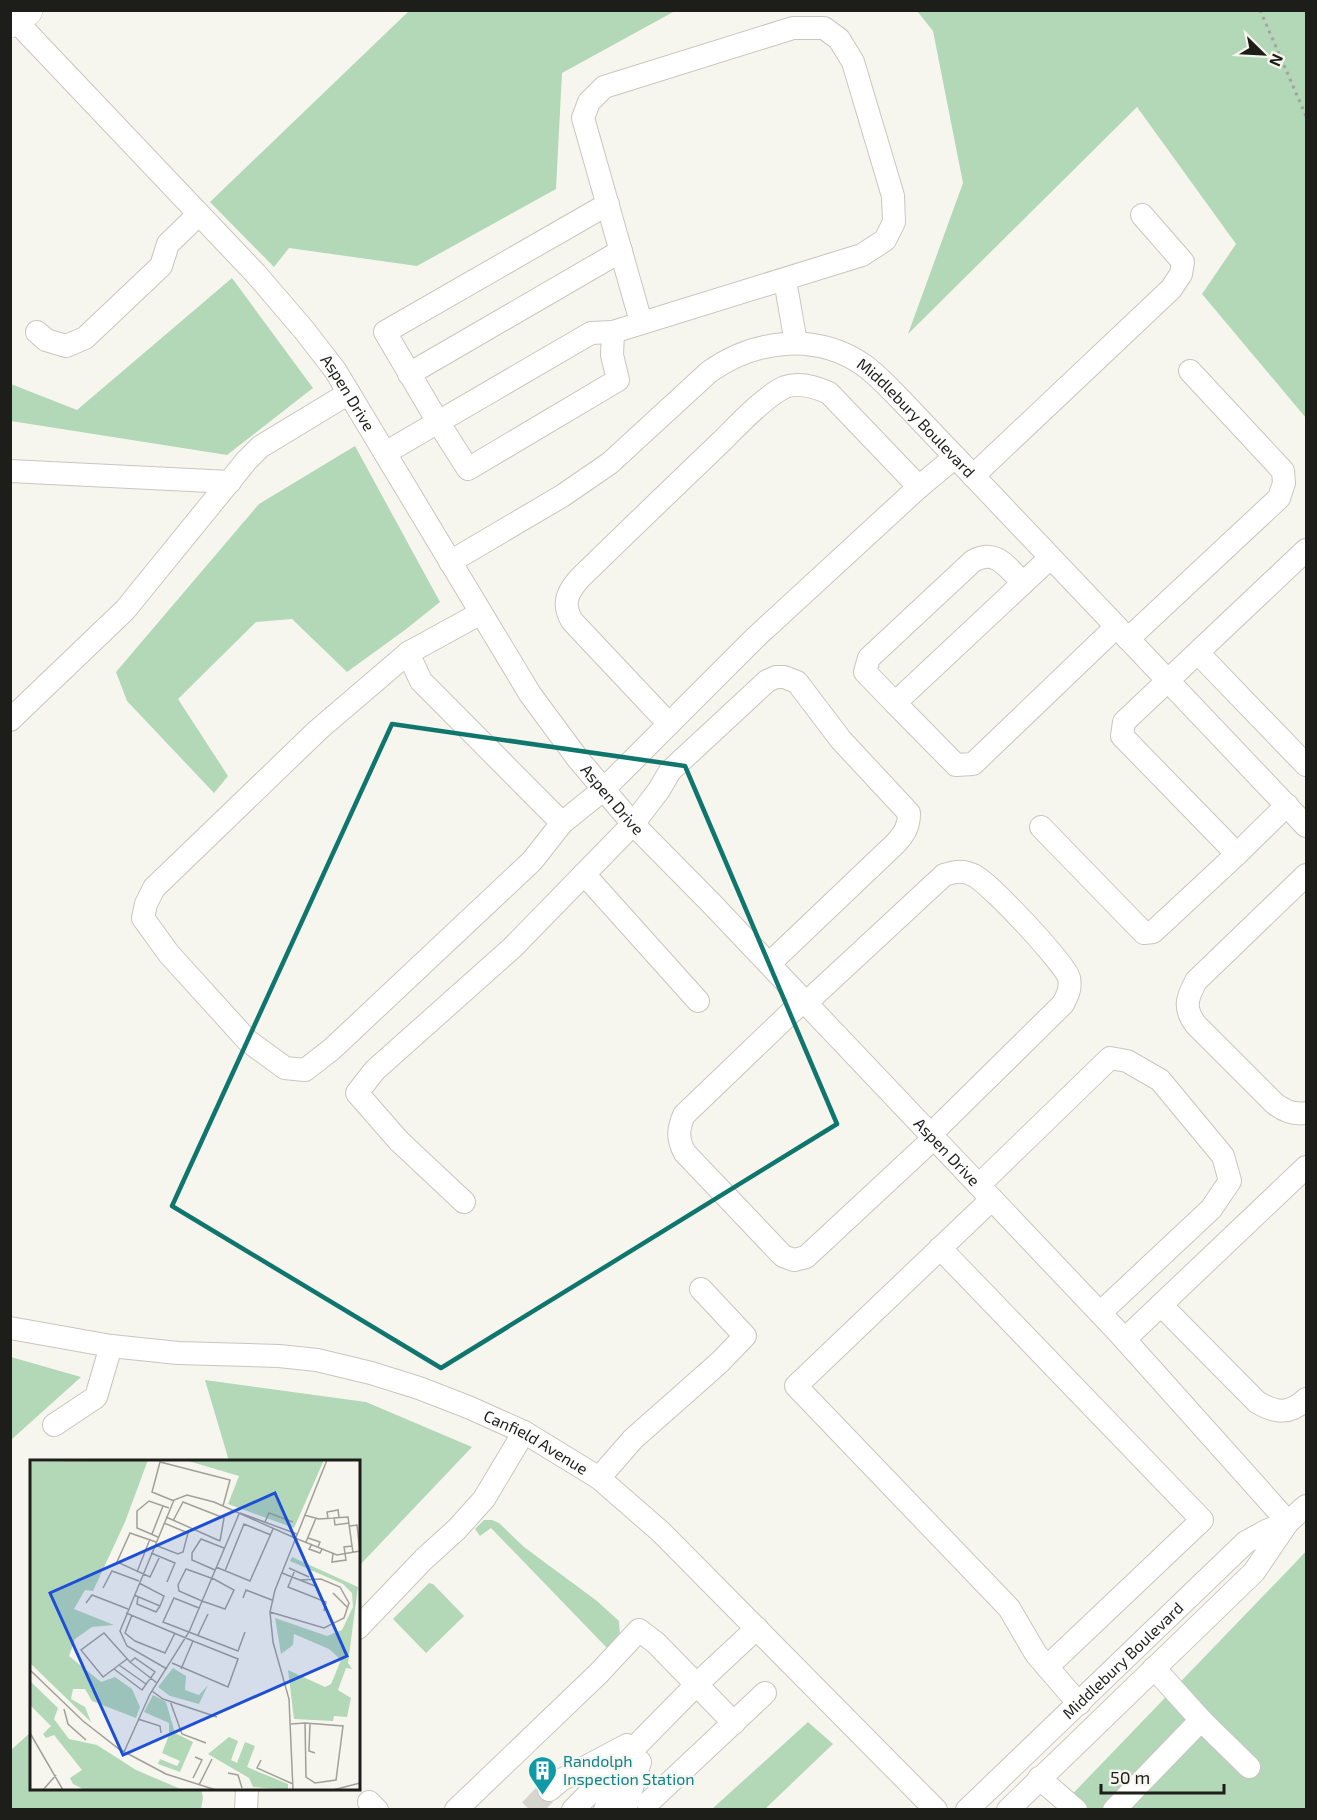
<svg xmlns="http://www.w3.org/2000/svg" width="1317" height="1820" viewBox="0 0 1317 1820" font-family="'Exo 2',sans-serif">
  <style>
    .green { fill: #b2d8b8 }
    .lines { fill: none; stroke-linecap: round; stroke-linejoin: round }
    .minor-tunnel { stroke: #d6d5ce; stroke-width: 22; stroke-dasharray: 22 11; stroke-linecap: butt }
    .minor-casing { stroke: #c8c6bf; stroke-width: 24 }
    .highway-casing { stroke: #c8c6bf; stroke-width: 34 }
    .path { stroke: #a4a39d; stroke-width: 3; stroke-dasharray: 3 4.5; stroke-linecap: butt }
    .minor { stroke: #fff; stroke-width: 22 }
    .highway { stroke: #fff; stroke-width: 33 }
    .marked { fill: none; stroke: #0f766e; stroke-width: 4.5; stroke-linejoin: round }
    .labels { text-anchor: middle; stroke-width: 4.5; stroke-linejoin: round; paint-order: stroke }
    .street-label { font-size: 16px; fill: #1d1d1a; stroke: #f7f6ee }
    .culture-label { font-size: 16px; fill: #0d838f; stroke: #f7f6ee; text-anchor: start }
    .inset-road { fill: none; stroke: #a09f99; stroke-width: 1.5 }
    .view { fill: #1d4ed8; fill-opacity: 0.15; stroke: #1d4ed8; stroke-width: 3 }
    .inset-edge { fill: none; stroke: #1d1d1a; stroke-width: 3 }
  </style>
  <rect width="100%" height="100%" fill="#f7f6ee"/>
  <g class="green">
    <path d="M410,10L675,11L562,73L556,189L417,266L289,248L274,267L210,202Z"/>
    <path d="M917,11H1306V418L1202,294L1236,244L1137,107L908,334L963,183L933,31Z"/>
    <path d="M232,278L313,388L227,455L11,421V384L77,410Z"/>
    <path d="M355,446L440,602L405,630L347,672L292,619L256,622L178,699L228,776L214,793L127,701L116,672L259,504Z"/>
    <path d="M11,1357L81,1377L11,1440H10Z"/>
    <path d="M205,1380L366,1402L472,1447L359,1566L358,1462L229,1461Z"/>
    <path d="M484,1520H492L499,1523L524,1547L597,1601L619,1621L620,1635L607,1648L491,1528L480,1536L475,1529Z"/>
    <path d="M1306,1551V1809L1057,1810L1295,1563Z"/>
    <path d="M429,1583L433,1584L464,1616L426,1653L393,1619Z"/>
    <path d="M808,1722L833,1744L765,1809H712Z"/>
    <path d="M31,1732L32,1788L201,1789L203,1798L201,1809H11V1750Z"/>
  </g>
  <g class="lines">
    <path class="minor-tunnel" d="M530,1810L549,1790"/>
    <defs>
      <g id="minor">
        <path id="s1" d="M14,19L256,274L304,330L335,370L530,694L578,759L633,824L711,903L1118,1332L1288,1522"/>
        <path d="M608,204L385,332L438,422L468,469L618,380L612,355L613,332L862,255L885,240L894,222L893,196L853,62L839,39L824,28H793L604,87L589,102L583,118L641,322"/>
        <path d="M785,280L796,343"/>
        <path d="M37,332L46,340L66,346L85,338L161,266L168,244L198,215"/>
        <path d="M409,374L621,251"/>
        <path d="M385,453L591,333L613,332"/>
        <path d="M10,471L230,482"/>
        <path d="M973,476L1171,289L1181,274L1183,262L1142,215"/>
        <path d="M1050,558L895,703L956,765L973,764L1116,627"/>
        <path id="s2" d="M450,562L562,496L610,463L709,372C754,340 814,332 862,364C877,374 890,389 903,402L1306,826"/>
        <path d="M481,613L408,653L318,730L154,888L146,904L143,918L169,954L248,1041L285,1068L305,1070L332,1049L532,861L562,823"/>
        <path d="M1128,639L1279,498L1284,483L1283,471L1190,371"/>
        <path d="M408,653L421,681L562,823L604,789L756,637L919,487L955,457"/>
        <path d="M1199,654L1306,765"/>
        <path d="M895,703L865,672L869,658L973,561C996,548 1007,567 1023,583"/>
        <path d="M10,720L125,610L247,460L260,447L349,393"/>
        <path d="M669,724L572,621C562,604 567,592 580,578C627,532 675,486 722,441C737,426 766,395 785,387C799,382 816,387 829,393L919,487"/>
        <path d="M1041,827L1144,933L1153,932L1237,854L1287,805"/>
        <path d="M1237,854L1122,736L1124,722L1306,550"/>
        <path d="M584,874L698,1001"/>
        <path d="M1306,875L1196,981C1187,998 1183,1008 1196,1025L1274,1103C1284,1111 1294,1115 1306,1113"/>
        <path d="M804,1000L684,1115C678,1129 677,1139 685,1153L783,1256L794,1260L806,1257L934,1138"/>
        <path d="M806,1003L944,875C956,871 964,870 975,876C991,885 1064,962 1069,978C1071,989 1068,994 1063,1004L931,1134"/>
        <path d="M979,1185L1110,1058L1127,1061L1160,1080L1223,1156L1230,1181L1211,1209L1100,1313"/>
        <path d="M992,1199L796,1386L1009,1608L1036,1654L1079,1704"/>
        <path d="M464,1202L399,1141L357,1093L375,1070L512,948L633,824L659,790L670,771L767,681L776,677H784L797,682L841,740L909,813C909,826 905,833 896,843L769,964"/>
        <path d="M940,1248L1202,1520L1047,1667"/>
        <path d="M1161,1305L1257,1402C1275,1413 1290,1415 1306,1399"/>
        <path id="s3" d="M10,1328L111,1346L178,1353L279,1356L317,1360L371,1373L419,1388L468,1407L524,1432L599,1478L661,1532L936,1810"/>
        <path d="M1125,1339L1306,1167"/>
        <path d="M54,1425L96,1397L111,1346"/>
        <path d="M599,1478L633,1439L720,1362L745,1336L701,1289"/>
        <path d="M358,1628L424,1559L457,1529L484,1499L524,1432"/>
        <path d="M1201,1720L1249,1767"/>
        <path d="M1039,1778L1076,1810"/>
        <path d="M549,1790L561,1780L627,1745"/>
        <path d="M369,1802L377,1810"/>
        <path d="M648,1803L765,1693"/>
        <path d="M246,1810L247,1788"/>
        <path d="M456,1810L599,1673L639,1630L656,1643L734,1723"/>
        <path d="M573,1810L697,1684L757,1628"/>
        <path d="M605,1810L609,1797L630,1764"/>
        <path d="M625,1810L640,1762"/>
        <path id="s4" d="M967,1810L1246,1542L1266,1531L1288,1522"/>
        <path d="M1008,1810L1254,1572L1288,1522L1306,1506"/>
        <path d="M1114,1810L1201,1720L1154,1668"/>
      </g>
      <path id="highway" d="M10,21L26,10"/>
    </defs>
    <use href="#minor" class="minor-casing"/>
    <use href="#highway" class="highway-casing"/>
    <path class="path" d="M1260,10L1306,116"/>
    <use href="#minor" class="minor"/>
    <use href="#highway" class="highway"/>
  </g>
  <path class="marked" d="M392,724L685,766L837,1124L441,1368L172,1206Z"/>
  <defs>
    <symbol id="building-pin" viewBox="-11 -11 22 30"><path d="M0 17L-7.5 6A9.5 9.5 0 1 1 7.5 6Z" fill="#0f9aa8" stroke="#f7f6ee"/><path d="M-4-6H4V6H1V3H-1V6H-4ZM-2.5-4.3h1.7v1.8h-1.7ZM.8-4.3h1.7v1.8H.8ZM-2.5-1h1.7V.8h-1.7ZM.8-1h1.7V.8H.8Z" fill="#fff"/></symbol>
  </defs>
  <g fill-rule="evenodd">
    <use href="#building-pin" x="526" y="1754" width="33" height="45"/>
  </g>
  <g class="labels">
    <g class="street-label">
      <text dy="6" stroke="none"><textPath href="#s1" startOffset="502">Aspen Drive</textPath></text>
      <text dy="6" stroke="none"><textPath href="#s2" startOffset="562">Middlebury Boulevard</textPath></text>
      <text dy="6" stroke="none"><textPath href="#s1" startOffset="988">Aspen Drive</textPath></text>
      <text dy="6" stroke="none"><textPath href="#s1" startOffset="1474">Aspen Drive</textPath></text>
      <text dy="6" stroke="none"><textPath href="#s3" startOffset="544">Canfield Avenue</textPath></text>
      <text dy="6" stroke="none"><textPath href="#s4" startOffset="216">Middlebury Boulevard</textPath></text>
    </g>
    <g class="culture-label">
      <text x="563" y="1767">Randolph<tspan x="563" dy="18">Inspection Station</tspan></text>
    </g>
  </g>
  <g transform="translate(30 1460)">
    <rect width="330" height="330" fill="#f7f6ee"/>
    <path d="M118,0L95,62L63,131L55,130L44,149L84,165L62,167L45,179L39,196L71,222L85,217L102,229L110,247L106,258L62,241L55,229H43L41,239L55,247L61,262L0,203V2ZM155,0H294L264,68L198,44L209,16ZM262,97L328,127L318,203L322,209L316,208L308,230L321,238L317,257L304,256L303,261L264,259L258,210L295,227L301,224L311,200L299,189L264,174L263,185L251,194L245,158L297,176L312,170L323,147L322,133L313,124L260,101ZM143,208L156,216L155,230L169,235L178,225L169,244L140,236L128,227ZM0,221L28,248L24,259L39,279L67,285L106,310L153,330H55L43,324L40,318L52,310L24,275L16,278L13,274L21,266L0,245ZM123,235L136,242L145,273L163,282L150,312L128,304L130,299L147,306L150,301L132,293L139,275V263L114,252ZM199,277L208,281L201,300L207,303L215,282L225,286L217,307L258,324V330L223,327L219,318L178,294Z" fill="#b2d8b8"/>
    <path class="inset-road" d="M144,41L122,32L130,2L200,20L193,46M210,53L267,74M274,55L289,59L318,57L323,93M136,57L190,81M304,57L305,65L319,63M298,58L297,52L308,50L309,57M143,61L153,42L194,58L190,81M235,62L239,53L263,62M320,66L327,65L330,92M122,74L133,46M128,77L107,68V51L119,41L139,48M265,78L307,95L330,91M278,78L290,82L288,87M126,82L100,73L87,102L120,117L130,96M276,82L286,58M282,84L279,89L290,93L292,89M125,85L148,94L153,92L158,73L134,63M121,93L145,103L137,122M303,93L302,102L316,100L314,87L322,86M186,107L220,121L243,69M259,108L279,117M185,110L162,100V93L171,79L194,88M265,110L258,127L296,142L294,151M195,111L214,64L241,75M107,112L120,79M252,113L285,126M73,128L82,111L109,121M303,133L317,147M104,135L130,146L134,136L109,123M108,137L107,144L126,152L130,146M213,138L216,130L242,140M172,141L149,131L148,125L156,109L181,118M172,141L195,149L204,130L182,118M56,143L62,135L98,149M169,148L144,138L133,162L208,191L215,172M240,152L294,168L314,158L319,143L310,127L291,119L270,120M96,153L163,181L151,209M102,155L95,173L105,181L135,193L145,173M168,175L178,154M100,202L127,223M142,203L198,227L208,199L163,181M89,205L116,224M84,209L112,230L125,212L105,198L100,202L74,173L51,190L73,217L97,199M137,209L97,186L90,171L144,40L157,35L184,42L265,78M0,210L53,261L89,289L136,314L186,330M122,231L133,239L187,257M140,241L152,274L176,283M34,249L38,264L56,280M108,259L130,266L131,273M280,263L279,291L285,293M261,264L275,263L313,266L306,320L285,323L276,317L275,263M0,273L33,330M94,292L120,234L159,172L209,54M231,300L227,308L263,324M198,313L208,315L212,328M163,318L172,300L165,297M169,325L182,299M13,330L26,315M263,330L259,239L243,182L240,152L245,130L297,0M303,330L330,323"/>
    <path class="view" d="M245,33L317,196L93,295L20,133Z"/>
    <rect width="330" height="330" class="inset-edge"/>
  </g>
  <rect width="1317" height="1820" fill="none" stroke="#1d1d1a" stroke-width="24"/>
  <g transform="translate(1263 54) rotate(114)" stroke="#f7f6ee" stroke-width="4.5" paint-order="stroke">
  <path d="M0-4.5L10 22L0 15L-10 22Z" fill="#1d1d1a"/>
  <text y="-9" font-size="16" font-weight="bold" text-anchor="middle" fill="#1d1d1a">N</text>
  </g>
  <path d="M1101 1784v9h123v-9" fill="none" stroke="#1d1d1a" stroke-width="3"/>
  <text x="1110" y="1784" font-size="18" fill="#1d1d1a" stroke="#f7f6ee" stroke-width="4.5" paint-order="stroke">50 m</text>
</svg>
